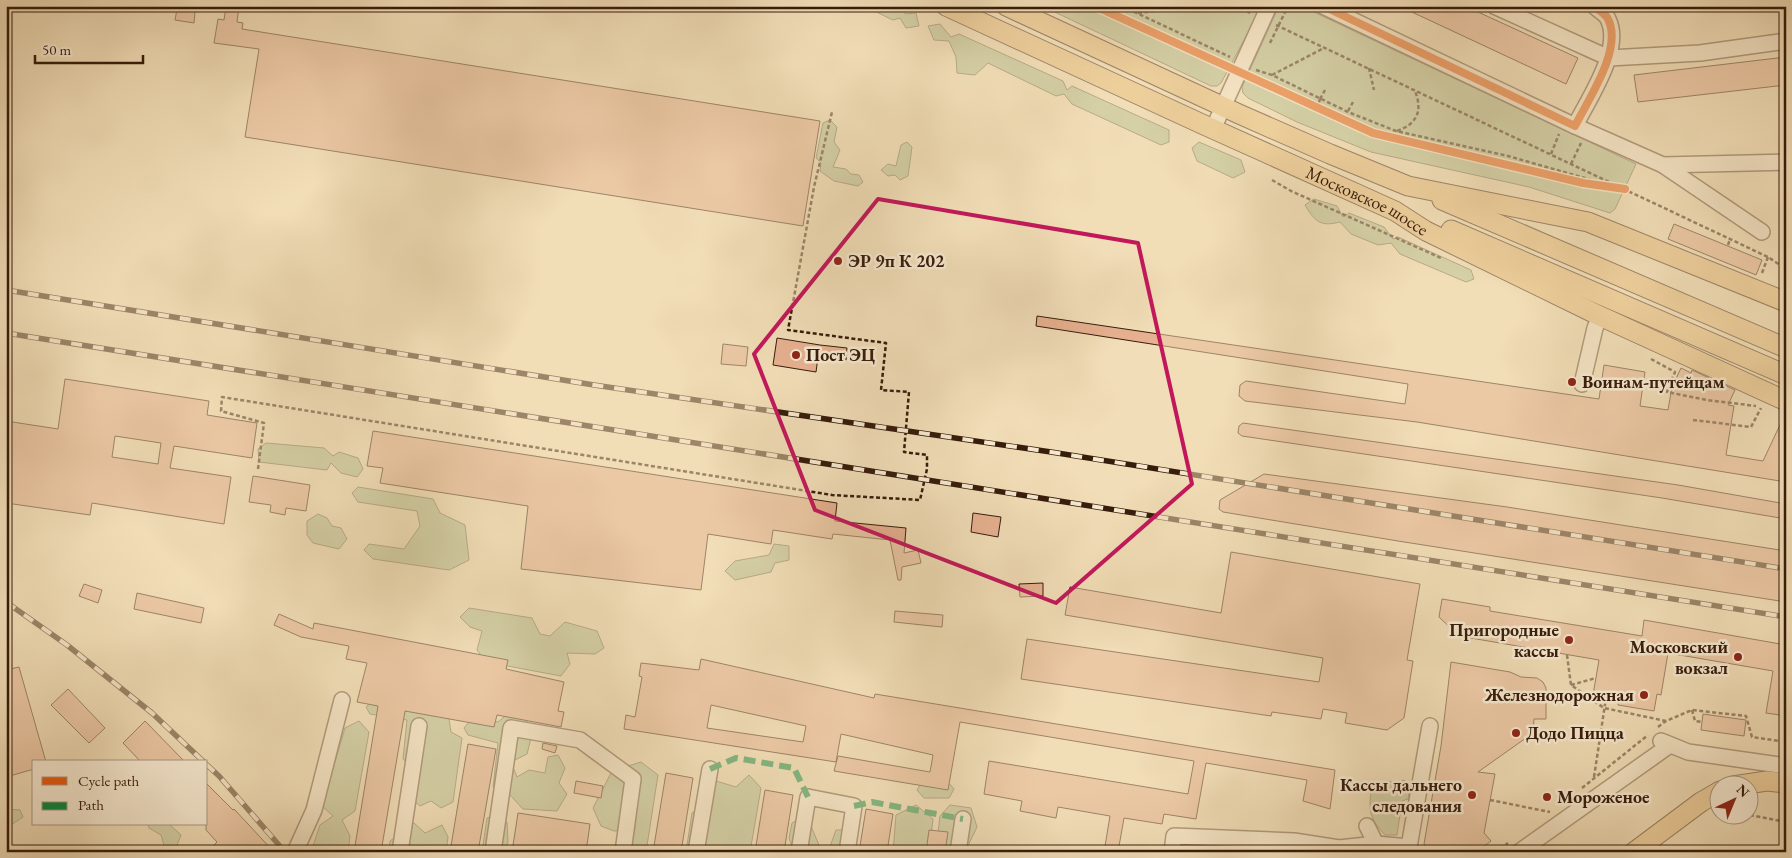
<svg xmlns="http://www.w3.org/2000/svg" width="1792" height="858" viewBox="0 0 1792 858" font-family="'EB Garamond',serif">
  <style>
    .green { fill: #b4c293; stroke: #756f4f }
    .building { fill: #e7b191; stroke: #361c0b; fill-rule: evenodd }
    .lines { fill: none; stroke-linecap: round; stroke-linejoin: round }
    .minor-casing { stroke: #654c36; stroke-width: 18 }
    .major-casing { stroke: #361c0b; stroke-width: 21 }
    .path { stroke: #361c0b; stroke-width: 2.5; stroke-dasharray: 4 2.5; stroke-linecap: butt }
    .minor { stroke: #f6e9d0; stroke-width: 15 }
    .major { stroke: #e8be7c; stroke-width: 19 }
    .rail-casing { stroke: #361c0b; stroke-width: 5.5 }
    .rail { stroke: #f6e9d0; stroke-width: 4; stroke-dasharray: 11; stroke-linecap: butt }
    .quiet { stroke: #00873e; stroke-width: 6; stroke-dasharray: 12 6; stroke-linecap: butt }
    .cycleway-casing { stroke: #f6e9d0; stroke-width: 11 }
    .cycleway { stroke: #e8590c; stroke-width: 8 }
    .marked { fill: none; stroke: #c2185b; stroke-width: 4; stroke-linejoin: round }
    .poi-dot { fill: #8f2418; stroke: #f6e9d0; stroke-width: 2 }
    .labels { text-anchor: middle; stroke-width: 5; stroke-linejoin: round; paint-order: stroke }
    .street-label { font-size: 18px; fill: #361c0b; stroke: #f6e9d0 }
    .poi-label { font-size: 18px; font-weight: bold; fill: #361c0b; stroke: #f6e9d0; text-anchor: start }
  </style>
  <rect width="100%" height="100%" fill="#f1ddb7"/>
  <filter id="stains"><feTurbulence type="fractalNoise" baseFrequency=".004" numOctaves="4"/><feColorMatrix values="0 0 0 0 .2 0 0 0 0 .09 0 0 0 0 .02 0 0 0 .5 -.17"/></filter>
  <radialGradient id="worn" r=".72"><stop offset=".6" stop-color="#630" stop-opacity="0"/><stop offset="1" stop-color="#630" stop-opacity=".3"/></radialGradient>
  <g class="green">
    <path d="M864,6H902L905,14L916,13L919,26L906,28L900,18L893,20Z"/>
    <path d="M1042,6H1262L1221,83L1217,86H1211Z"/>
    <path d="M1279,6H1301L1636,164L1615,209L1610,213L1529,187L1371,152L1297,122L1248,98L1243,93L1242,87Z"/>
    <path d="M940,24L951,37L959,34L1063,81L1067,90L1072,86L1169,130V142L1161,145L1072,104L1064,94L1056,96L988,63L975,75L957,73L956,57L949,41L934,40L928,26Z"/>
    <path d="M830,120L837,127L834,142L840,150L833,167L846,169L851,174L859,175L863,182L858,186L834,181L820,171L821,163L816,158L823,123Z"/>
    <path d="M907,142L912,147L908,176L900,180L895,175L888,176L881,170L888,164L896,166L901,145Z"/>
    <path d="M1199,142L1241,160L1245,172L1233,178L1197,161L1192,148Z"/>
    <path d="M1314,199L1337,206L1343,217L1349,213L1384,227L1393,239L1398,237L1471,270L1474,279L1466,282L1400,254L1391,243L1378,245L1351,234L1340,222C1321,227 1315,222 1305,205Z"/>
    <path d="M266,443L324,448L333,456L339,452L358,458L363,469L357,477L341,473L331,463L327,470L259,462L258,449Z"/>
    <path d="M358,487L433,499L440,513L465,525L469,560L449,570L373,559L364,550L369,544L404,549L420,526L417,511L358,502L352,493Z"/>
    <path d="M318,514L327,518L332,526L341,528L347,539L339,549L313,543L307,535V521Z"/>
    <path d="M774,544L789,546V560L775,563L771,572L735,580L725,571L735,561L769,555Z"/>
    <path d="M469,608L532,618L540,634L550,636L565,622L597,631L604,648L595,654L567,653L570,664L561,676L486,662L477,650L482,631L470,627L460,617Z"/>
    <path d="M374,700L448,713L451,732L462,738L453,802L441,808L431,801L420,806L411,798L415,770L403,759L407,720L370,714L366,707Z"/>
    <path d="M509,713H521L533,730L527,754L511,762L517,777L529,770L545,773L548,757L558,755L565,768L559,783L567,794L557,811L523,809L510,795L493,787L498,743L468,735L464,728L473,717L498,722Z"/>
    <path d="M359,721L369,732L355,811L342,820L350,836L348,852H311L320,825L333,816L322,806L345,728Z"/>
    <path d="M641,762L658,775L646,852H631L629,849L633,829L614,831L601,826L593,808L612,771Z"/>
    <path d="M749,775L761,788L750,852H686L692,813L711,800L716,781L736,787Z"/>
    <path d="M923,780L947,781L954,789L949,798H924L917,790Z"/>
    <path d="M1404,780L1410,786L1408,799L1402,801L1397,835H1385C1369,817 1369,813 1371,789L1385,791L1387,781L1397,783Z"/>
    <path d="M916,805L933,819L929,852H893L896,815Z"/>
    <path d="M950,805L971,808L977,827L965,852L936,851L940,816Z"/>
    <path d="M6,809L20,810L23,817L8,827L6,825Z"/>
    <path d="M497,814L507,822L508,842L504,852H482L487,818Z"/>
    <path d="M801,818L811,826L821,850L820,852H794L789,838L792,823Z"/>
    <path d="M414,823L425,833L442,825L448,837L446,852H389L390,841Z"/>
    <path d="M148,824H169L181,835L175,850L165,849L161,835L149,828Z"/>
    <path d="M836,830H846L848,852H828Z"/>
  </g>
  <g class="building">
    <path d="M226,6H239L237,22L243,23L242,29L820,121L803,226L245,137L259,49L214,43L218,19L224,20Z"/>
    <path d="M1399,6H1465L1578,58L1566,84Z"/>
    <path d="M177,9L195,12L194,23L175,20Z"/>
    <path d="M1786,57V85L1638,102L1634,75Z"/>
    <path d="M1674,224L1762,260L1756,275L1668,239Z"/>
    <path d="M1037,316L1599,399L1604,365L1645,372L1640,406L1668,410L1672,387L1681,368L1691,373L1692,370L1735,390L1728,405L1734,406L1726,455L1763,461L1786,412V482L1417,422L1245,401L1239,396L1240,385L1246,381L1405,404L1408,384L1036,326Z"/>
    <path d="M777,338L820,345L847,348L846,360L818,357L816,372L773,365Z"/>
    <path d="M723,344L748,347L746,366L721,364Z"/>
    <path d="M65,379L209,401L207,415L257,423L252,458L174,446L170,468L231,477L224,524L92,503L90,515L6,503V421L58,429ZM115,436L161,443L158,464L112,457Z"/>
    <path d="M1243,423L1678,485L1786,504V519L1662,498L1242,436L1238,433L1239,426Z"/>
    <path d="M373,431L837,503L835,521L906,528L904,553L918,550L921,563L902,567L901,580H898L890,540L833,534L832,539L773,530L771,544L708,534L701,590L521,569L528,506L380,483L383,468L367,466Z"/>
    <path d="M1264,474L1507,507L1786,551V602L1398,541L1223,512L1219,509L1220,500Z"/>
    <path d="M253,476L310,485L306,511L286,508L285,515L270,512L271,505L249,502Z"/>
    <path d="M973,513L1001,517L998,537L971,532Z"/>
    <path d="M1231,552L1420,584L1407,660L1413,661L1404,718L1387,730L1345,723L1347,713L1323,709L1321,719L1272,712L1271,716L1021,679L1027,639L1319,682L1323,658L1065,615L1070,587L1221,613Z"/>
    <path d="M1043,583V596L1020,597L1019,584Z"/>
    <path d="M84,584L102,590L98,603L79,596Z"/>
    <path d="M137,593L204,608L201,623L134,609Z"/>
    <path d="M1442,599L1490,607V611L1642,636L1644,620L1786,645V716L1766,713L1773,671L1668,653L1661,695L1657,694L1654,711L1618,705L1619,700L1593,695L1599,660L1459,636L1439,617Z"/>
    <path d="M895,611L943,615L942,627L894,622Z"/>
    <path d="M279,614L313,629L314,623L508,660L506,669L564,682L558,711L564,712L561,727L497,715L494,727L405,711L381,852H354L378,706L357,702L367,663L346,659L349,646L301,637L274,625Z"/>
    <path d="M701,659L874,698L875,694L1335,770L1330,809L1303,801L1307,780L1206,763L1196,819L1164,814L1162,824L1124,818L1118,852H1104L1110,816L1058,807L1056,818L1020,811L1022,801L984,794L989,761L1188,794L1194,761L960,722L948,790L834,771L838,756L930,772L933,755L841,734L836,762L624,729L626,715L635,717L642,677L639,676L641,663L699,670ZM711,705L806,726L803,742L707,728Z"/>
    <path d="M1451,662L1510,672L1521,677L1537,678L1543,682L1546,688V719H1534L1533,733L1478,772L1495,774L1484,833L1491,841L1477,852H1430L1424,844L1441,746Z"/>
    <path d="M19,667L46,762H34V769L6,777V670Z"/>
    <path d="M68,689L105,728L89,743L51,705Z"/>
    <path d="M1703,714L1746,720L1744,736L1701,730Z"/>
    <path d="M145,721L185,762H141L123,743Z"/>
    <path d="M543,743L557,746L555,753L542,749Z"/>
    <path d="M468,744L496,749L478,852H450Z"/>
    <path d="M666,773L693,778L681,852H653Z"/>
    <path d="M576,781L603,786L601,798L574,793Z"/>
    <path d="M206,783L233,810L234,809L274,852H207L217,842L206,830Z"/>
    <path d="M765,790L793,795L784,852H755Z"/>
    <path d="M866,809L893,814L887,852H859Z"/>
    <path d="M518,813L590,824L586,852H512Z"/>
    <path d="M929,830L948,832L945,852H926Z"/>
  </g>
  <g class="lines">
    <defs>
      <g id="minor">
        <path d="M1323,6L1575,126L1663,165L1786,162"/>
        <path d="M1494,6L1609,58L1700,53L1786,41"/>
        <path d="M1575,126C1589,98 1623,49 1608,19C1606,14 1598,10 1594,6"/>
        <path d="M1213,129L1269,6"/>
        <path d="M1663,165L1762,232"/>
        <path d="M1582,384L1595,328L1600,316"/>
        <path d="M1661,741L1688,752L1786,766"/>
        <path d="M1367,826L1376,844L1409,847"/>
        <path d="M295,852L314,810L342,700"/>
        <path d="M400,852L419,726"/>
        <path d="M493,852L511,728L580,740L633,779L623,852"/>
        <path d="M696,852L710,769"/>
        <path d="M799,852L808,797L854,806L847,852"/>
        <path d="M958,852L963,819"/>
        <path d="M1172,852L1174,836L1294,841L1339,848L1376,844"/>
        <path d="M1412,852L1409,847L1430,726"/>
        <path d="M1519,852L1670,745"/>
      </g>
      <g id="major">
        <path id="s1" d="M946,6L1202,124L1395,211L1426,231L1600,316L1786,401"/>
        <path d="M1006,6L1239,114L1330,154L1408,186L1588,222L1786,302"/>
        <path d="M1442,200L1786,348"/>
        <path d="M1451,230L1786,375"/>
        <path d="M1733,786L1767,781L1786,783"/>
        <path d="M1634,852L1701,802L1720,791"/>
      </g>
    </defs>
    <use href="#minor" class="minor-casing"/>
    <use href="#major" class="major-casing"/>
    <g class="path">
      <path d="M1122,6L1230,57"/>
      <path d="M1236,6L1250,13"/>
      <path d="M1138,13L1202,6"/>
      <path d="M1276,25L1768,257L1786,269"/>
      <path d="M1270,43L1288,6"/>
      <path d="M1369,68L1374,90"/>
      <path d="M1256,70L1272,75L1348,112L1396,131L1508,156L1616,187"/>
      <path d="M1272,75L1324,48"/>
      <path d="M1320,99L1325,90"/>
      <path d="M1317,109L1320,99"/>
      <path d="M1348,111L1353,102"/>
      <path d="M1397,131C1417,124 1423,111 1415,91"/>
      <path d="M1551,154L1559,134"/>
      <path d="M1571,164L1581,143"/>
      <path d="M1272,180L1291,191L1441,258"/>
      <path d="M1728,245L1730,239"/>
      <path d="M1762,273L1768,257"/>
      <path d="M1651,359L1675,372L1667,392L1707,400L1756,406"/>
      <path d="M1693,420L1751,427L1761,408"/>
      <path d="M258,469L264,423L221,411L222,397L832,495L920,500L927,469V455L904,452L909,392L881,390L886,343L788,330L814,187L832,112"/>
      <path d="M1567,655L1571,685L1604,708L1666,721"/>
      <path d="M1571,685L1596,678"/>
      <path d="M1692,710L1695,721L1702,722"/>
      <path d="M1658,727L1666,721L1692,710L1746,716L1752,737L1786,742"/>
      <path d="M1594,777L1606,698"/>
      <path d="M1582,788L1648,735"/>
      <path d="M1490,800L1550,812"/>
      <path d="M1750,815L1786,822"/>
      <path d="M1725,818L1727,816"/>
      <path d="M1578,848L1581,852"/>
      <path d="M1495,852L1508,843"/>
    </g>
    <use href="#minor" class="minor"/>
    <use href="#major" class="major"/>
    <defs>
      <g id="rail">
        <path d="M6,290L594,385L1051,452L1786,569"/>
        <path d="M6,333L1786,617"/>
        <path d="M6,602L67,645L152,713L204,762"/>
        <path d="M206,764L219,776L285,852"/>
      </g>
    </defs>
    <use href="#rail" class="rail-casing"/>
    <use href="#rail" class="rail"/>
    <g class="quiet">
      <path d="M710,769L736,758L794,768L808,797"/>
      <path d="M854,806L872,802L963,819"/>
    </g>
    <defs>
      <g id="cycleway">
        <path d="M1095,6L1373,133L1583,183L1625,189"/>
        <path d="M1323,6L1575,126C1589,98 1623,49 1608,19C1606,14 1598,10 1594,6"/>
      </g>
    </defs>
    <use href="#cycleway" class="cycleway-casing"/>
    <use href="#cycleway" class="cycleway"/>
  </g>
  <path d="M0 0H1792V858H0ZM878,199L1138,243L1192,484L1056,603L815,510L754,354Z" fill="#f1ddb7" fill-opacity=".55" fill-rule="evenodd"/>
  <path class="marked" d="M878,199L1138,243L1192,484L1056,603L815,510L754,354Z"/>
  <g class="poi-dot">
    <circle cx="838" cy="261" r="5"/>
    <circle cx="796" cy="355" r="5"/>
    <circle cx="1572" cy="382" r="5"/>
    <circle cx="1569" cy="640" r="5"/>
    <circle cx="1738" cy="657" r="5"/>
    <circle cx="1644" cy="695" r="5"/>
    <circle cx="1516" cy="733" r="5"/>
    <circle cx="1472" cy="795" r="5"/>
    <circle cx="1547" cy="797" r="5"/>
  </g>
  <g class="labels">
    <g class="street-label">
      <text dy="6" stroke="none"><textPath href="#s1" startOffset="464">Московское шоссе</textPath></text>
    </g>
    <g class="poi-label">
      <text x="848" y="267">ЭР 9п К 202</text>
      <text x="806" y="361">Пост ЭЦ</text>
      <text x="1582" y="388">Воинам-путейцам</text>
      <text x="1559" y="636" text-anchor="end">Пригородные<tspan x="1559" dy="21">кассы</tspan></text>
      <text x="1728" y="653" text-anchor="end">Московский<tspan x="1728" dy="21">вокзал</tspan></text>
      <text x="1634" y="701" text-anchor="end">Железнодорожная</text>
      <text x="1526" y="739">Додо Пицца</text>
      <text x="1462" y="791" text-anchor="end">Кассы дальнего<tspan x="1462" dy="21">следования</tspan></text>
      <text x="1557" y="803">Мороженое</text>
    </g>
  </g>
  <rect width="1792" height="858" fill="none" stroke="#f1ddb7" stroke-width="25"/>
  <rect x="8" y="8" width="1777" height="843" fill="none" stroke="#361c0b" stroke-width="2.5"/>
  <rect x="12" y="12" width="1767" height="833" fill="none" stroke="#361c0b"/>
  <rect x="32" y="760" width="175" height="65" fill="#f6e9d0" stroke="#a99781"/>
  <rect x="42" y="777" width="25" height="8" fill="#e8590c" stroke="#a99781"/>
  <text x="78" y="786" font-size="15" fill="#361c0b">Cycle path</text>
  <rect x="42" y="802" width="25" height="8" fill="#00873e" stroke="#a99781"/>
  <text x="78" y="810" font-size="15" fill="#361c0b">Path</text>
  <g transform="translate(1734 800) rotate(44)"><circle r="24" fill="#f6e9d0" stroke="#a99781"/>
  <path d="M0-4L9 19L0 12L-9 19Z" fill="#8f2418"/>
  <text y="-8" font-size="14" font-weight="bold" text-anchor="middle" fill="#361c0b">N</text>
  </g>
  <path d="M35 55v8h108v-8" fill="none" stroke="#361c0b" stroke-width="2.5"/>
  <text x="42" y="55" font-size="15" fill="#361c0b" stroke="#f6e9d0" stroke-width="4" paint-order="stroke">50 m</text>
  <rect width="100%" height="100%" filter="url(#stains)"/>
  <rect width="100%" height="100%" fill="url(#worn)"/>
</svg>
